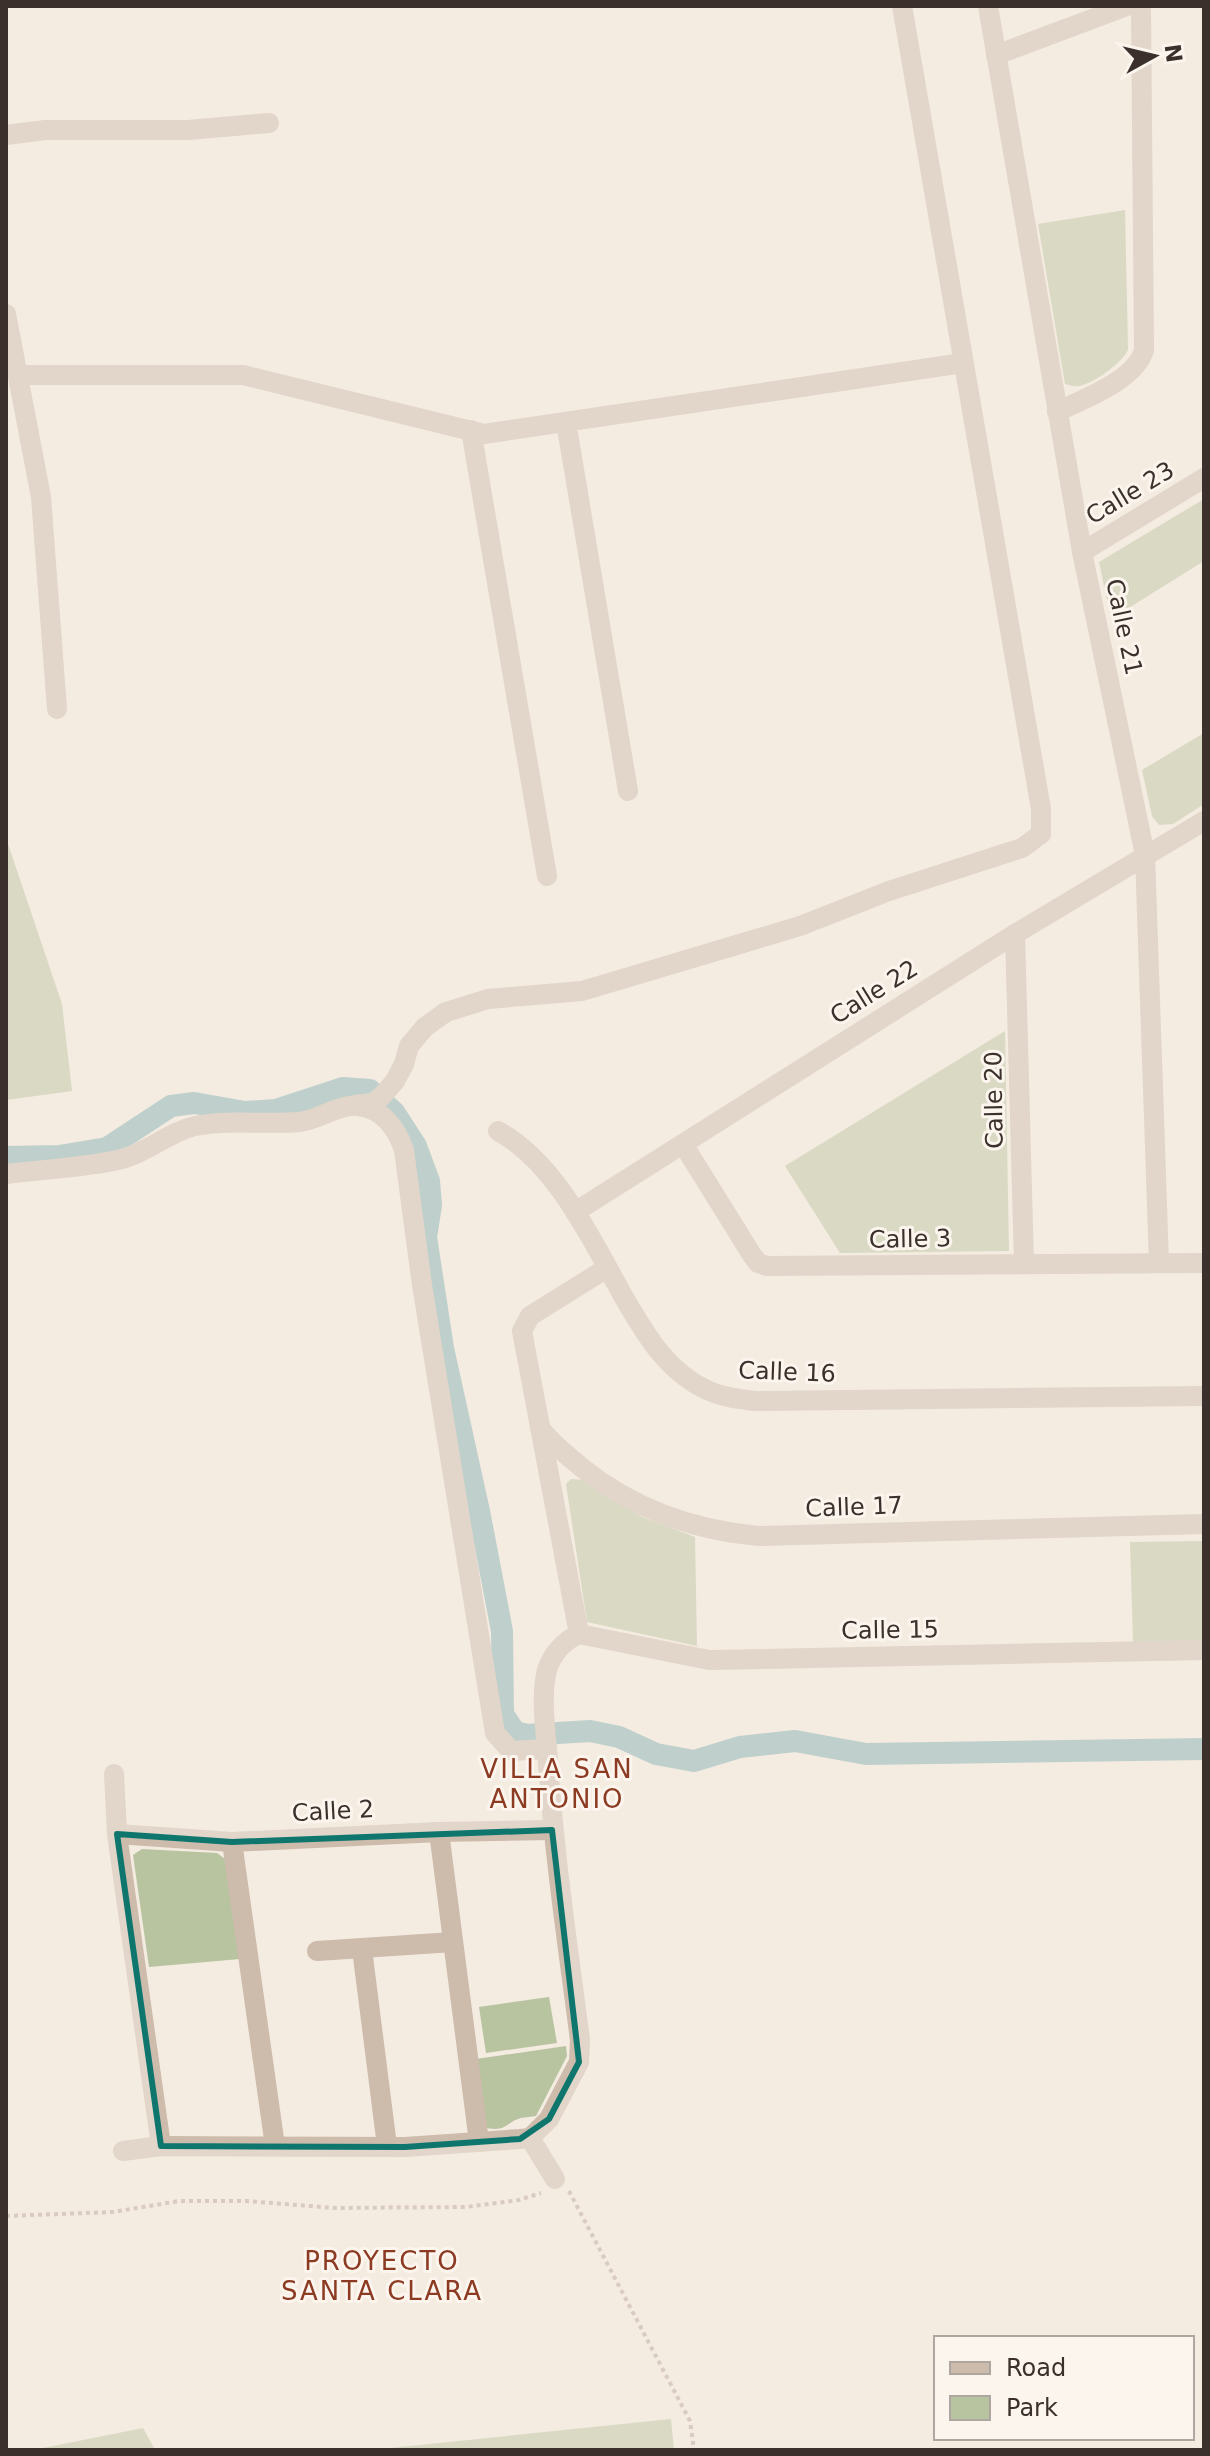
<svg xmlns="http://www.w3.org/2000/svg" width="1210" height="2456" viewBox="0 0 1210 2456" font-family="'DejaVu Sans',sans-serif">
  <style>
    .green { fill: #b8c4a0 }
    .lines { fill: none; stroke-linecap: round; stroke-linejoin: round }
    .canal { stroke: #7fb0b2; stroke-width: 22 }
    .path { stroke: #b9a596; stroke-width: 4; stroke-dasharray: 4 4; stroke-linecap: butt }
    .minor { stroke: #cdbbac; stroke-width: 20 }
    .marked { fill: none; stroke: #0f766e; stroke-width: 6; stroke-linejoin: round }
    .labels { text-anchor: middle; stroke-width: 6; stroke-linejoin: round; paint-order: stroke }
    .street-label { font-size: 24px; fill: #3b302b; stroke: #fbf5ee }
    .neighbourhood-label { font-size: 26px; letter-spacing: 2px; fill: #8c3b22; stroke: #fbf5ee }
  </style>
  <rect width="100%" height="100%" fill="#f4ebe1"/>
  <g class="green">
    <path d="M1125,210L1128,350C1123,362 1093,384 1079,386C1074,387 1070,385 1065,384L1038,224Z"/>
    <path d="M1204,499V561L1111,619L1099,562Z"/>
    <path d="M1204,733V804L1173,824L1159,825L1152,816L1142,770Z"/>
    <path d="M6,838L62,1004L72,1091L6,1100Z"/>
    <path d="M1005,1031L1009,1251L840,1253L785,1166Z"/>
    <path d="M571,1479L584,1480L642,1517L695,1537L697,1646L587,1622L566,1484Z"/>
    <path d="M1204,1541V1642H1133L1130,1542Z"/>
    <path d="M142,1849L217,1853L225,1859L240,1959L149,1967L133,1855Z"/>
    <path d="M549,1997L557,2043L486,2053L479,2007Z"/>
    <path d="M566,2046L567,2056L536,2116C531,2117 526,2117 521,2118C506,2122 507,2132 486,2128L476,2059Z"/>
    <path d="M671,2419L674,2450H371Z"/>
    <path d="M143,2428L155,2450H33Z"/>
  </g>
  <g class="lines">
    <path class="canal" d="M6,1157L59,1156L107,1148L171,1106L194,1103L245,1112L276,1110L343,1088L370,1090L394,1112L416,1146L429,1181L431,1205L426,1237L443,1348L479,1511L502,1631L503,1714L515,1732L527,1735L590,1731L619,1737L656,1754L694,1761L740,1747L795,1741L866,1754L1204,1749"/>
    <g class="path">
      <path d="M569,2191L690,2421L694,2450"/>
      <path d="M6,2216L113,2212L179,2201H246L335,2208L466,2207L519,2200L541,2193"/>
    </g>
    <g class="minor">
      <path d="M988,6L1082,552L1145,855L1159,1263"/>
      <path d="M996,55L1127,6"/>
      <path d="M6,135L45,130H188L269,123"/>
      <path d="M6,314L41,497L57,709"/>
      <path d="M19,375H243L484,434L963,363"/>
      <path d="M1057,412C1083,399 1136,380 1144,350L1141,6"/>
      <path d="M566,422L628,791"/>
      <path d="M471,430L547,876"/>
      <path d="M1082,552L1204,478"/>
      <path d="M1015,934L1024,1264"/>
      <path d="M355,1105L373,1103L382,1096L395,1081L404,1064L409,1046L425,1027L446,1012L488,999L582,991L800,926L889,891L1022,848L1041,834V809L902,6"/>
      <path d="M498,1131C558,1164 593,1243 626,1301C647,1337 668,1372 707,1390C722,1397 738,1399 755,1401L1204,1396"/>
      <path d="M683,1144L752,1255L758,1263L767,1266L1204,1263"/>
      <path d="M6,1174C44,1169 85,1168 122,1159C148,1152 169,1132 195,1126C229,1119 265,1125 299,1122C319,1120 338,1104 358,1106C383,1109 397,1129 404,1150L422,1285L495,1733L511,1751L547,1749"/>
      <path d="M575,1212L1015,934L1204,821"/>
      <path d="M607,1268L530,1316L522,1331L579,1634L709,1660L1204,1650"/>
      <path d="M540,1428C552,1444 566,1454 581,1467C633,1509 692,1530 759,1536L1204,1524"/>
      <path d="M114,1774L117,1834L161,2146"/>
      <path d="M439,1832L479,2142"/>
      <path d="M117,1834L232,1842L439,1832L552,1830"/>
      <path d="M232,1842L275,2146"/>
      <path d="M362,1949L387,2146"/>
      <path d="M317,1951L453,1942"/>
      <path d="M530,2138L555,2179"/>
      <path d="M123,2151L161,2146L405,2147L520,2139L530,2138L549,2119L579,2062L580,2040C568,1947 554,1855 548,1761C546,1732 540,1698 547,1670C552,1654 564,1641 579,1634"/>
    </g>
  </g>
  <path d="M0 0H1210V2456H0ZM552,1830L579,2062L549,2119L520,2139L405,2147L161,2146L117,1834L232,1842Z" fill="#f4ebe1" fill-opacity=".55" fill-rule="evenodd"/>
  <path class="marked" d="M552,1830L579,2062L549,2119L520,2139L405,2147L161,2146L117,1834L232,1842Z"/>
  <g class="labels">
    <g class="street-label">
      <text transform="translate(1130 493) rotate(-31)" y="8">Calle 23</text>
      <text transform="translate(1124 627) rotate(78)" y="8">Calle 21</text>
      <text transform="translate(874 992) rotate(-32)" y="8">Calle 22</text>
      <text transform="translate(994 1100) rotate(-91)" y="8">Calle 20</text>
      <text transform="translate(910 1239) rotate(-1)" y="8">Calle 3</text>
      <text transform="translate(787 1372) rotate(2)" y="8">Calle 16</text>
      <text transform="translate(854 1507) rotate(-2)" y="8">Calle 17</text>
      <text transform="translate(890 1630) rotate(-1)" y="8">Calle 15</text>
      <text transform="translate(333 1811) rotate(-3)" y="8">Calle 2</text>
    </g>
    <g class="neighbourhood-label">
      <text x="557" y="1778">VILLA SAN<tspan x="557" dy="30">ANTONIO</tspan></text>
      <text x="382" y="2270">PROYECTO<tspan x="382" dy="30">SANTA CLARA</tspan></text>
    </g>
  </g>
  <rect width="1210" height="2456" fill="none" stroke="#3b302b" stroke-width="16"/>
  <rect x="934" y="2336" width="260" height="104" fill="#fbf5ee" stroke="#aea6a0" stroke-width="2"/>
  <rect x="950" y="2362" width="40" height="12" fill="#cdbbac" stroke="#aea6a0" stroke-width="2"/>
  <text x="1006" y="2376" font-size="24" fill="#3b302b">Road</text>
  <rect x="950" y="2396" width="40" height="24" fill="#b8c4a0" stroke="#aea6a0" stroke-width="2"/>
  <text x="1006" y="2416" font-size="24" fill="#3b302b">Park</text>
  <g transform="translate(1154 56) rotate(82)" stroke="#fbf5ee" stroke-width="6" paint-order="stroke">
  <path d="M0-6L14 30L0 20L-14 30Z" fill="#3b302b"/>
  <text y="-12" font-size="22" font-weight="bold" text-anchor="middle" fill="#3b302b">N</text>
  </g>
</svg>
